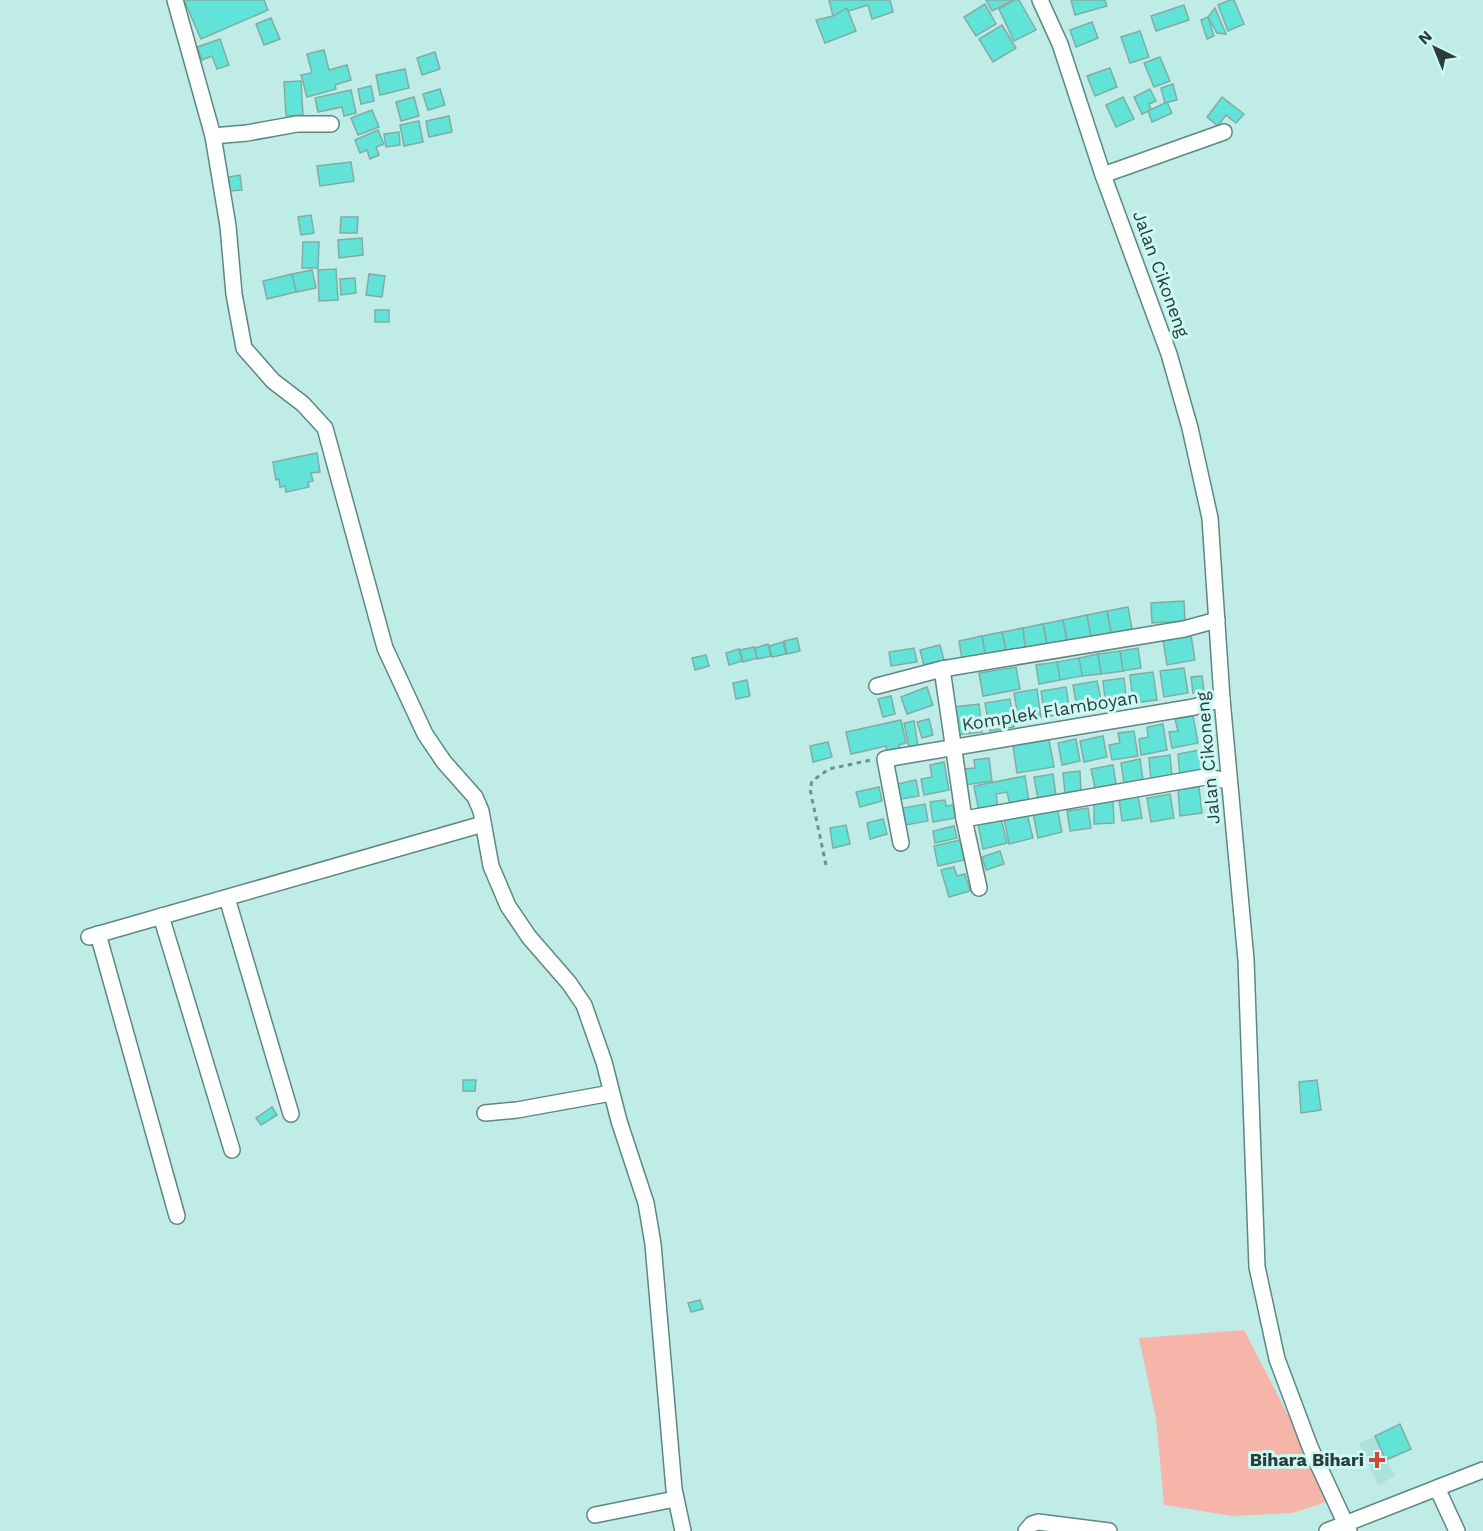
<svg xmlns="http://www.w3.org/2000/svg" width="1483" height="1531" viewBox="0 0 1483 1531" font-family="'Work Sans',sans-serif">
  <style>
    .built { fill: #ace2db }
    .green { fill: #f6b5a9 }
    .building { fill: #61e4d7; stroke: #81aca6; stroke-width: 1.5 }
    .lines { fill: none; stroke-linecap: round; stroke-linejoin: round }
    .minor-casing { stroke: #5d8782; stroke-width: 18 }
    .path { stroke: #71908c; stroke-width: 3; stroke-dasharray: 4.5 4.5; stroke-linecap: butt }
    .minor { stroke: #fff; stroke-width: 15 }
    .poi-dot { fill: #d34733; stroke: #ccf9f3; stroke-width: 2 }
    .labels { text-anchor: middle; stroke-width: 6; stroke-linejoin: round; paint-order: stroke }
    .street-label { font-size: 18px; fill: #2b3d3b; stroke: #ccf9f3 }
    .poi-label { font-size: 18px; font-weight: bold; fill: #2b3d3b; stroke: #ccf9f3; text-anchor: end }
  </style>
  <rect width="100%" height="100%" fill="#bfece6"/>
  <path class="built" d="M1375,1436L1395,1476L1378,1485L1359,1444Z"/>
  <path class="green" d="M1244,1330L1332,1500L1293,1513L1232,1516L1164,1505L1156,1418L1139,1338Z"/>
  <g class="building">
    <path d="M184,0H264L268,10L201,39Z"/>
    <path d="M829,0H890L893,12L872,19L868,5L833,16Z"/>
    <path d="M986,0H1013L992,11Z"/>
    <path d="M1014,0H1019L1036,30L1014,41L999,9Z"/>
    <path d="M1071,0H1105L1107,6L1075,15Z"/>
    <path d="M1230,0H1234L1244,24L1228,31L1218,5Z"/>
    <path d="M985,4L996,24L976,36L964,17Z"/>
    <path d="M1184,5L1189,20L1156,31L1151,16Z"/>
    <path d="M847,8L856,31L825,43L816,20L833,16Z"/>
    <path d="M1215,8L1226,34L1217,33L1208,17Z"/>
    <path d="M1208,17L1214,36L1207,39L1201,20Z"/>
    <path d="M271,18L280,39L264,45L256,24Z"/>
    <path d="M1092,22L1098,38L1076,47L1070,30Z"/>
    <path d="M1002,25L1016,48L993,62L979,39Z"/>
    <path d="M1140,31L1149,57L1130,63L1121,37Z"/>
    <path d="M220,39L229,65L217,69L212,56L202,60L197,47Z"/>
    <path d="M324,50L329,70L347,65L351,80L335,85L336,89L307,97L301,75L312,73L307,54Z"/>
    <path d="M435,52L440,69L422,75L417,58Z"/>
    <path d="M1160,57L1170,81L1154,87L1144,63Z"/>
    <path d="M1110,68L1117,87L1095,96L1087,76Z"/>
    <path d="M405,69L409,88L380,95L376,75Z"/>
    <path d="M301,81L303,115L286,116L284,82Z"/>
    <path d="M1173,84L1177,100L1165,103L1161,88Z"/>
    <path d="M371,86L374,101L361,104L358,89Z"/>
    <path d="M440,89L445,105L428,110L423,94Z"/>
    <path d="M1150,89L1156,101L1149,104L1151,110L1142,114L1134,97Z"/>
    <path d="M351,90L356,113L344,116L342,107L318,112L315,98Z"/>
    <path d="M414,97L419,116L401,121L396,102Z"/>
    <path d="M1123,97L1134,119L1116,127L1106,105Z"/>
    <path d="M1222,97L1244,114L1236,123L1226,115L1218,126L1207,117Z"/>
    <path d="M1167,102L1172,113L1152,122L1148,111Z"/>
    <path d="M372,110L379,127L358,135L351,118Z"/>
    <path d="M449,116L452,132L429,137L426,121Z"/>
    <path d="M419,121L423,142L404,146L400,125Z"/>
    <path d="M378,130L384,144L376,147L379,155L370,159L367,150L360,153L355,140Z"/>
    <path d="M399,132L400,145L386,147L384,134Z"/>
    <path d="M351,162L354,181L320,186L317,166Z"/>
    <path d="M240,175L242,190L230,191L228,177Z"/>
    <path d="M311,215L314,233L301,235L298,217Z"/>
    <path d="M341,217H358L357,233H340Z"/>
    <path d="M362,238L363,255L339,258L338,240Z"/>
    <path d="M303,242H319L318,268H302Z"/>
    <path d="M336,269L338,300L319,301L318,270Z"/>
    <path d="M312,270L316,288L296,292L292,274Z"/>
    <path d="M292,274L296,292L267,299L263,281Z"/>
    <path d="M369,274L385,276L382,297L366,295Z"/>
    <path d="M355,278L356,293L341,295L340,279Z"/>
    <rect x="375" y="310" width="14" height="12"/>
    <path d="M317,453L320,472L311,473L313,481L308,482L309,487L286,492L285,486L280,487L279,479L276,480L273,462Z"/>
    <path d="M1184,601L1185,621L1152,623L1151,603Z"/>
    <path d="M1128,607L1132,629L1111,633L1107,611Z"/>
    <path d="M1107,611L1111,633L1091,637L1087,615Z"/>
    <path d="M1087,615L1091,637L1067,641L1063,620Z"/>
    <path d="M1063,620L1067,641L1047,645L1043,624Z"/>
    <path d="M1043,624L1047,645L1025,647L1023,628Z"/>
    <path d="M1023,628L1025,647L1006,651L1002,632Z"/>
    <path d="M1002,632L1006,651L985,655L982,636Z"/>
    <path d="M1191,635L1195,660L1167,665L1163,640Z"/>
    <path d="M982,636L985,655L962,659L959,641Z"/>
    <path d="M797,638L800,651L787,654L784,641Z"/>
    <path d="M783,642L786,654L772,657L769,646Z"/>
    <path d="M768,644L771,656L757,659L755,648Z"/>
    <path d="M940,645L944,660L924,665L920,650Z"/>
    <path d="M754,647L757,658L743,662L740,650Z"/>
    <path d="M914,648L917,662L891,666L889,652Z"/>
    <path d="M1138,648L1141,668L1123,671L1120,651Z"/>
    <path d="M739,649L742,661L729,665L726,653Z"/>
    <path d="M1120,651L1123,671L1101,674L1098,654Z"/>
    <path d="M1098,654L1101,674L1082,676L1079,658Z"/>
    <path d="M706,655L709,666L695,670L692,658Z"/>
    <path d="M1079,658L1082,676L1060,680L1057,662Z"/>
    <path d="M1057,662L1060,680L1039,684L1036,665Z"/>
    <path d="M1016,667L1020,689L983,696L979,673Z"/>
    <path d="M1184,668L1188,693L1164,697L1160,671Z"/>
    <path d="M1153,672L1157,700L1133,703L1130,675Z"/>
    <path d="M1202,676L1204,691L1193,693L1191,677Z"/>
    <path d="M1124,678L1127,705L1106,708L1103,681Z"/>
    <path d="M747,680L750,696L736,699L733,683Z"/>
    <path d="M1097,681L1103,709L1078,713L1073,685Z"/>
    <path d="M927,687L933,705L907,714L901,697Z"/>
    <path d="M1066,687L1070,712L1045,717L1041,691Z"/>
    <path d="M1037,689L1041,718L1019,722L1014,693Z"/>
    <path d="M891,696L895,714L883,717L878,699Z"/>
    <path d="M1010,699L1014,727L990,731L985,703Z"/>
    <path d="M979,704L982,732L956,735L954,707Z"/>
    <path d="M1193,716L1198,743L1172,748L1169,732L1178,731L1175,719Z"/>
    <path d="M929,719L933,735L922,738L917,722Z"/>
    <path d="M901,720L906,743L899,745L900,749L887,752L886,746L851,754L846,732Z"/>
    <path d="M914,721L918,746L909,748L904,723Z"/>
    <path d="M1163,724L1167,750L1141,755L1139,739L1148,737L1147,727Z"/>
    <path d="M1134,731L1138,756L1112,760L1109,745L1120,743L1118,733Z"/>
    <path d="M1103,736L1107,757L1084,762L1080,741Z"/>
    <path d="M1076,739L1080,761L1062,765L1058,743Z"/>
    <path d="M1049,740L1054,767L1017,773L1013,746Z"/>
    <path d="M828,742L832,757L813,762L810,746Z"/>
    <path d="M1200,750L1203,772L1180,776L1178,754Z"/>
    <path d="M1170,755L1172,777L1151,780L1149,758Z"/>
    <path d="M989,758L992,781L965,785L963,769L975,768L974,760Z"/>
    <path d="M1140,759L1143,780L1124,783L1121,763Z"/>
    <path d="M944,762L949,790L924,795L921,779L932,777L930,765Z"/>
    <path d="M1113,765L1116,784L1095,788L1091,769Z"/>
    <path d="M1080,771L1081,791L1065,793L1063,773Z"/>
    <path d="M1053,774L1056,796L1038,799L1034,777Z"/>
    <path d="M1025,776L1029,802L1010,805L1007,792L996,794L998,809L979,812L974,786Z"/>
    <path d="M916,780L919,796L896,800L893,785Z"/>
    <path d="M879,787L882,801L860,807L856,792Z"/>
    <path d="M1199,787L1202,813L1180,816L1178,790Z"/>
    <path d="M1170,794L1174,818L1151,822L1147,798Z"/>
    <path d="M1138,796L1142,818L1122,821L1119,799Z"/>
    <path d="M945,800L946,806L953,805L955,818L933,822L930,802Z"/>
    <path d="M1094,800H1113L1114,823L1094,824Z"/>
    <path d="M925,804L928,821L906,825L903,808Z"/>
    <path d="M1057,807L1062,832L1038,838L1033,813Z"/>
    <path d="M1088,808L1091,828L1070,831L1067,811Z"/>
    <path d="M1027,814L1033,838L1009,844L1004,819Z"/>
    <path d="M883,819L887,834L870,839L867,823Z"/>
    <path d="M1001,819L1007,843L983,849L978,824Z"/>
    <path d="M846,825L850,844L833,848L830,828Z"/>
    <path d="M954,826L957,838L935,843L933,831Z"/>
    <path d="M960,840L964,860L938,866L934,846Z"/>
    <path d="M1000,851L1004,864L986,870L982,857Z"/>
    <path d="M954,867L957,876L965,874L970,891L949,897L941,870Z"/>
    <path d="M463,1080H476L475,1091H463Z"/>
    <path d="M1317,1080L1321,1110L1301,1113L1299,1082Z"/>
    <path d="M272,1107L277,1115L261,1125L256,1118Z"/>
    <path d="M700,1300L703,1309L691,1312L688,1303Z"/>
    <path d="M1400,1424L1411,1449L1386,1460L1375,1436Z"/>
  </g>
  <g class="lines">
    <defs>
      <g id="minor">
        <path d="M175,0L213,136L228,226L234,294L244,348L273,381L303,404L325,428L385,648L425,734L444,762L475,797L481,811L491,866L508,906L529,937L569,983L584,1005L604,1062L619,1121L646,1203L653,1244L674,1489L683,1531"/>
        <path d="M1040,0L1060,44L1103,175L1169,354L1190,428L1210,518L1222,699L1246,960L1257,1267L1277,1359L1310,1447L1349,1531"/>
        <path d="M213,136L247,133L297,124H331"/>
        <path d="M1103,175L1224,132"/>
        <path d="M942,669L964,819L979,888"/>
        <path d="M877,686L942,669L1184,629L1217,620"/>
        <path d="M964,819L1205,777L1229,781"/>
        <path d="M901,843L885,759L1194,707L1222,699"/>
        <path d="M227,898L291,1114"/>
        <path d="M161,916L232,1150"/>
        <path d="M98,934L177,1216"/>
        <path d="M89,937L483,824"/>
        <path d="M485,1113L517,1110L611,1093"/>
        <path d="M1437,1488L1457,1531"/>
        <path d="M595,1515L675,1499"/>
        <path d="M1026,1531L1032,1524L1038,1522L1109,1531"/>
        <path d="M1327,1531L1483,1470"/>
      </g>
    </defs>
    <use href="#minor" class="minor-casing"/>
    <path class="path" d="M826,865L810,789L812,781L829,769L871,760"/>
    <use href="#minor" class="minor"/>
  </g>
  <path class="poi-dot" d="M1374 1451h6v6h6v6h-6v6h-6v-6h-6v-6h6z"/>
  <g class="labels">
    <g class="street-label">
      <text transform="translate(1161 274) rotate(70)" y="6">Jalan Cikoneng</text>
      <text transform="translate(1050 711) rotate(-9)" y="6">Komplek Flamboyan</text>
      <text transform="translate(1208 758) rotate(-95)" y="6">Jalan Cikoneng</text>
    </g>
    <g class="poi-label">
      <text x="1364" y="1466">Bihara Bihari</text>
    </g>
  </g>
  <g transform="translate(1435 48) rotate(317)" stroke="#ccf9f3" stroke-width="4.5" paint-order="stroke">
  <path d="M0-4.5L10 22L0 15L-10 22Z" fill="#2b3d3b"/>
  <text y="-9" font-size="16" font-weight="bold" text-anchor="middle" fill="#2b3d3b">N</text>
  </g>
</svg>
